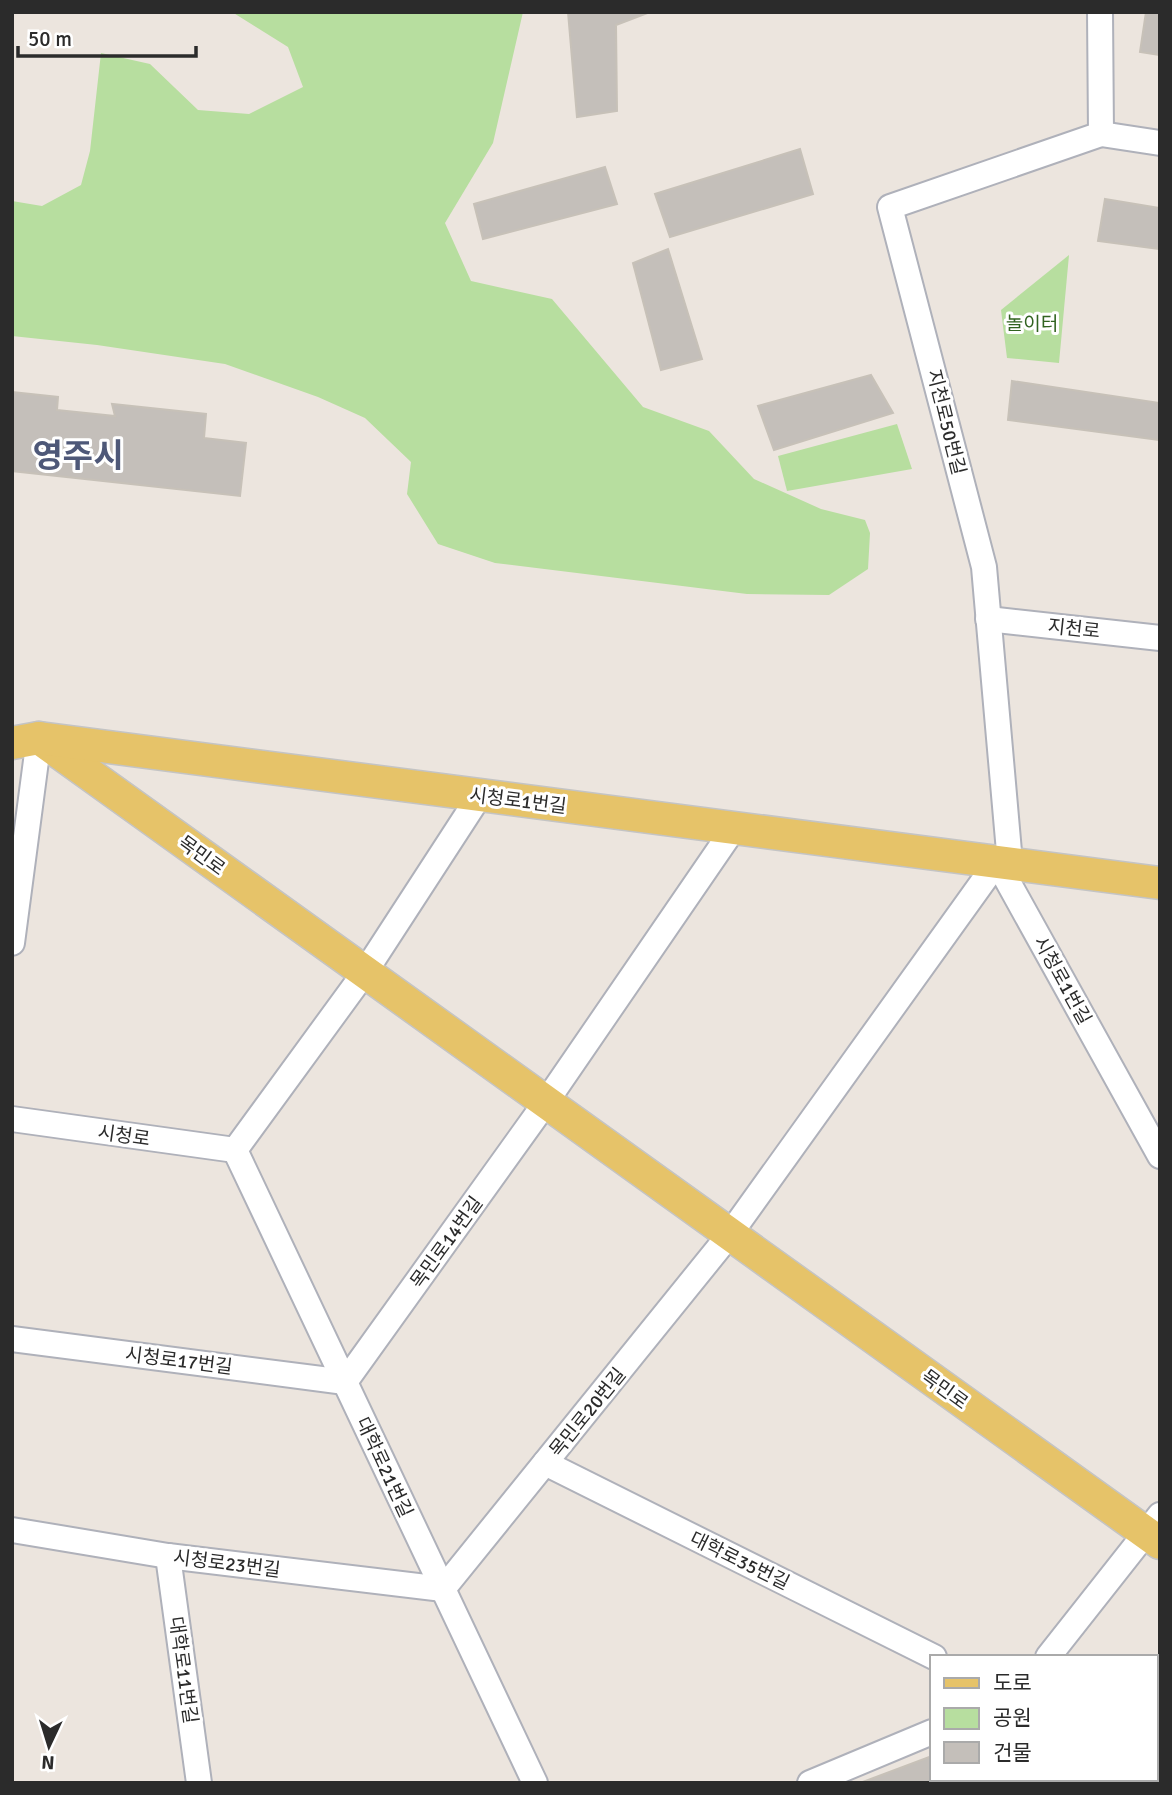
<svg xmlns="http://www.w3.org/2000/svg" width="1172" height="1795" viewBox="0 0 1172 1795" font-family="Signika,'Noto Sans KR',sans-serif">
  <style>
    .green { fill: #b7de9f }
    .building { fill: #c4bfba; stroke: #c7c1b8; stroke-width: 2 }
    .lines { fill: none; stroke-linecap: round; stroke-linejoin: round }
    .minor-casing { stroke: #afb1ba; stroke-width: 28 }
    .major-casing { stroke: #c4c4c4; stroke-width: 35 }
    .minor { stroke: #fff; stroke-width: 24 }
    .major { stroke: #e6c369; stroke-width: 32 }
    .labels { text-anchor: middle; stroke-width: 6; stroke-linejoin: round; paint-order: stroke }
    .park-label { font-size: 19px; fill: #316320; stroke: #fff }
    .street-label { font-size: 19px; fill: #2b2b2b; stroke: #fff }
    .town-label { font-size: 33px; font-weight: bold; fill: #4e5878; stroke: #fff }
  </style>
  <rect width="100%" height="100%" fill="#ece5de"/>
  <g class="green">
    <path d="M232,12H523L493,143L445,223L471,281L552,299L643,407L709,431L754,479L821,509L865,520L870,533L868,569L829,595L747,594L495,563L438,544L407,494L411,462L365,418L318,397L225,364L97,345L12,336V201L42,206L81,185L90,151L101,53L150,64L198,110L249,114L303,87L288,47Z"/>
    <path d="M1069,255L1059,363L1007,358L1001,310Z"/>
    <path d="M897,424L912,469L787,491L778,456Z"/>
  </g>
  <g class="building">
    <path d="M568,12H650L616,25L617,111L577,117Z"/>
    <path d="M1146,12H1160V55L1140,52Z"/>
    <path d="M800,149L813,194L670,237L655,194Z"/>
    <path d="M605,167L617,204L483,239L474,204Z"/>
    <path d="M1105,199L1160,208V249L1098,241Z"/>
    <path d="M668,249L702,359L661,370L633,263Z"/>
    <path d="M871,375L893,413L774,450L758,406Z"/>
    <path d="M1012,381L1160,403V440L1008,420Z"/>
    <path d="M12,392L58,397L57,410L115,416L112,404L206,414L204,438L246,443L240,496L12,471Z"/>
    <path d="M932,1756V1779H992L993,1783H860Z"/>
  </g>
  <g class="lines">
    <defs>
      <g id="minor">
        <path d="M1101,134L1160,143"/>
        <path d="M988,619L1160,638"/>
        <path d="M1010,863L984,567L890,207L1101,134L1100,12"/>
        <path d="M12,943L39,738"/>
        <path d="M12,1119L235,1150"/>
        <path d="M235,1150L535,1783"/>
        <path d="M235,1150L365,972L480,795"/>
        <path d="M12,1339L345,1382L546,1102L734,828"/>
        <path d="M545,1463L934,1657"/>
        <path d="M12,1530L168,1556L443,1589L730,1234L997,862L1160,1156"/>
        <path d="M168,1556L199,1783"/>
        <path d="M1048,1657L1160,1515"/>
        <path d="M1050,1779L1052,1783"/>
        <path d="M810,1783L932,1732"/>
      </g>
      <g id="major">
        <path d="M39,738L1160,1543"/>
        <path d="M12,743L39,738L1160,883"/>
      </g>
    </defs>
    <use href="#minor" class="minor-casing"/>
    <use href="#major" class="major-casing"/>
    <use href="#minor" class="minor"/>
    <use href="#major" class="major"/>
  </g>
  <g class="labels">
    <g class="park-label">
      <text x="1032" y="330">놀이터</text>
    </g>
    <g class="street-label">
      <text transform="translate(947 422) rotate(76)" y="7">지천로50번길</text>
      <text transform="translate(1074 628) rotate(6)" y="7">지천로</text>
      <text transform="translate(518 800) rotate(7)" y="7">시청로1번길</text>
      <text transform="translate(202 855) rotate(36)" y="7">목민로</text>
      <text transform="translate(1063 980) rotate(61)" y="7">시청로1번길</text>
      <text transform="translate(124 1135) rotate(8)" y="7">시청로</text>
      <text transform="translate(446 1242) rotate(-54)" y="7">목민로14번길</text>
      <text transform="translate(179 1360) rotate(7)" y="7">시청로17번길</text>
      <text transform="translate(945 1389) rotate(36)" y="7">목민로</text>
      <text transform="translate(587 1412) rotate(-51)" y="7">목민로20번길</text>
      <text transform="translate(385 1467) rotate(65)" y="7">대학로21번길</text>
      <text transform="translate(740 1560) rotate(26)" y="7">대학로35번길</text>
      <text transform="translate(227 1563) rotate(7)" y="7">시청로23번길</text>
      <text transform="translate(184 1670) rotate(82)" y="7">대학로11번길</text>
    </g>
    <g class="town-label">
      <text x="78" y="467">영주시</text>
    </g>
  </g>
  <rect width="1172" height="1795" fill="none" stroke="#2b2b2b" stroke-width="28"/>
  <rect x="930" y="1655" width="228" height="126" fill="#ffffff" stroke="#aaaaaa" stroke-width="2"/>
  <rect x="944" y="1678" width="35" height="10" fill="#e6c369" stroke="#aaaaaa" stroke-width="2"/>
  <text x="993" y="1690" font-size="21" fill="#2b2b2b">도로</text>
  <rect x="944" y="1708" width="35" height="21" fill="#b7de9f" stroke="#aaaaaa" stroke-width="2"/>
  <text x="993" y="1725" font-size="21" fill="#2b2b2b">공원</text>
  <rect x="944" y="1742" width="35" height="21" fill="#c4bfba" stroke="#aaaaaa" stroke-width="2"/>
  <text x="993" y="1760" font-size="21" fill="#2b2b2b">건물</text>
  <g transform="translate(49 1746) rotate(184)" stroke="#ffffff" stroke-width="5" paint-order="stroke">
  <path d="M0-5L12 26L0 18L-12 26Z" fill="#2b2b2b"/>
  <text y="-10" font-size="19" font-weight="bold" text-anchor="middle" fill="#2b2b2b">N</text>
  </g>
  <path d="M18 46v10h178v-10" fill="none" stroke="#2b2b2b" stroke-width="3.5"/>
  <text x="28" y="46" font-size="21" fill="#2b2b2b" stroke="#ffffff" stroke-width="5" paint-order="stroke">50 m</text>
</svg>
